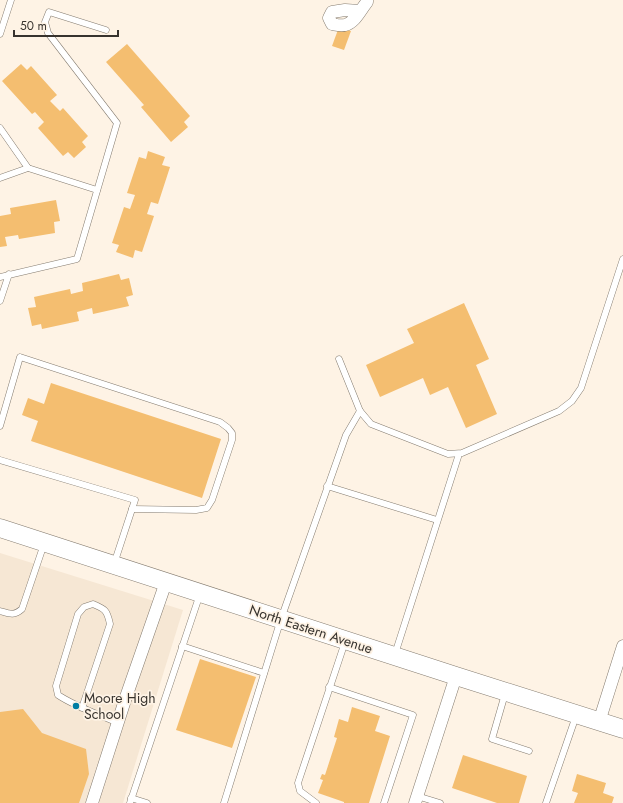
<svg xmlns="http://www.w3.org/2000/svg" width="623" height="803" viewBox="0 0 623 803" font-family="Jost,sans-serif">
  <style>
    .built { fill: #f6e7d4 }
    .building { fill: #f4be70 }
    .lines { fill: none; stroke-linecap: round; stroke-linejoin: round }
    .service-casing { stroke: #857c70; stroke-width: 7 }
    .minor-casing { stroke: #857c70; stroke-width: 13 }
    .secondary-casing { stroke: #857c70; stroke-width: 19 }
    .service { stroke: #fff; stroke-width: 6 }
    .minor { stroke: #fff; stroke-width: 12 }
    .secondary { stroke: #fff; stroke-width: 18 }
    .poi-dot { fill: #007ea4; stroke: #fef3e5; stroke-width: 1.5 }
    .labels { text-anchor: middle; stroke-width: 3.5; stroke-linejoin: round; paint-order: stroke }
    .street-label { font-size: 14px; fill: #37332e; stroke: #fef3e5 }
    .poi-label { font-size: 14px; fill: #37332e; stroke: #fef3e5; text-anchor: start }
  </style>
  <rect width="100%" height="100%" fill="#fef3e5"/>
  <path class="built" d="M0,553L183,610L123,803H0Z"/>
  <g class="building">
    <path d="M339,27L351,31L344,50L332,46Z"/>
    <path d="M127,44L190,116L184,122L188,127L171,142L141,107L144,105L106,62Z"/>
    <path d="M21,64L27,70L31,66L57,95L50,101L60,111L63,108L88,136L82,142L86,147L74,158L68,152L63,156L38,128L44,122L35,112L32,114L2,81Z"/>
    <path d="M148,151L165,157L162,165L170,167L158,204L151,202L147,214L154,216L142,252L135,250L133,258L116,252L119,245L112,243L124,207L130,209L135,195L127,193L139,157L146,159Z"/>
    <path d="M56,200L60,221L54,222L55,233L19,239L18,235L5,237L7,246L0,247V216L11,214L10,208Z"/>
    <path d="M119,274L121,280L129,278L133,295L126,297L129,306L93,314L92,308L77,312L79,321L42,329L41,324L32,326L28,308L36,307L34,297L70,289L71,294L83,291L82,283Z"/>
    <path d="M464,303L489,359L476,365L497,414L466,428L448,387L430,395L423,378L380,397L366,365L414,343L407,329Z"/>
    <path d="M51,383L221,439L202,498L31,441L38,421L22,415L28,398L44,404Z"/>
    <path d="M200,659L256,677L232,748L176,730Z"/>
    <path d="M352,707L380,716L375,731L390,736L369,803H344V802L318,793L323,780L320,779L322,774L325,775L337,738L334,737L339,719L348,722Z"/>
    <path d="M23,709L42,733L86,749L89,774L79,803H0V712Z"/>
    <path d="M463,755L527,776L519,803H497L452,788Z"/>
    <path d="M577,774L606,783L603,793L614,797L612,803H574L578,793L572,791Z"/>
  </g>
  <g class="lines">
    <defs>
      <g id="service">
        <path d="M0,34L11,0"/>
        <path d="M0,128L28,168L97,190"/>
        <path d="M0,178L28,168"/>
        <path d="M0,277L77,259L117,123L48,33L45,22L49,12L106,30"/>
        <path d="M0,301L9,274"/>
        <path d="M339,359L360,411L371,424L448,454L462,453L559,411L572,401L581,388L623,259"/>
        <path d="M0,426L20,357L220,422L228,428L232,433V440L212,500L207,508L196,510L132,509"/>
        <path d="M0,460L135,500L114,564"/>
        <path d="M327,486L437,520"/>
        <path d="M0,611C10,614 14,616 22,609L44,544"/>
        <path d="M182,646L264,673"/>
        <path d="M395,654L459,454"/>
        <path d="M329,687L413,715L384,803"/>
        <path d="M505,694L492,739L529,751"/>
        <path d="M82,708L110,624C107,610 105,609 93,604L84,607L78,614L56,686L58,695C76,707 98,714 118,723"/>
        <path d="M417,796L440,803"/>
        <path d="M131,798L147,803"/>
        <path d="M130,803L200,594"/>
        <path d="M224,803L281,619L346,435L360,411"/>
        <path d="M316,803L300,791L298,783L345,642"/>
        <path d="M546,803L576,716"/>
      </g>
      <g id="minor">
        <path d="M360,11L345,10L332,12L329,18L332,24C337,25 341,26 345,25C355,23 361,9 367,2V0"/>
        <path d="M599,722L623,646"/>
        <path d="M92,803L126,697L166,582"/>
        <path d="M415,803L456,676"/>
      </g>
      <path id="secondary" d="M0,528L456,676L623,729"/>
    </defs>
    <use href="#service" class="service-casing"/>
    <use href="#minor" class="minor-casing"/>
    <use href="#secondary" class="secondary-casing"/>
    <use href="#service" class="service"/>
    <use href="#minor" class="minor"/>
    <use href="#secondary" class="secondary"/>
  </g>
  <circle class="poi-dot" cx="76" cy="706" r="4"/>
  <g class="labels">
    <g class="street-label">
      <text transform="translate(311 629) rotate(18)" y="5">North Eastern Avenue</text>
    </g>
    <g class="poi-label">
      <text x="84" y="703">Moore High<tspan x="84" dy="16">School</tspan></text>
    </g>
  </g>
  <path d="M14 30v6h104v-6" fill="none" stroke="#37332e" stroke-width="2"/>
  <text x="20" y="30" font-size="12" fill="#37332e" stroke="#fef3e5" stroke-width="3" paint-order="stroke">50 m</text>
</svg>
